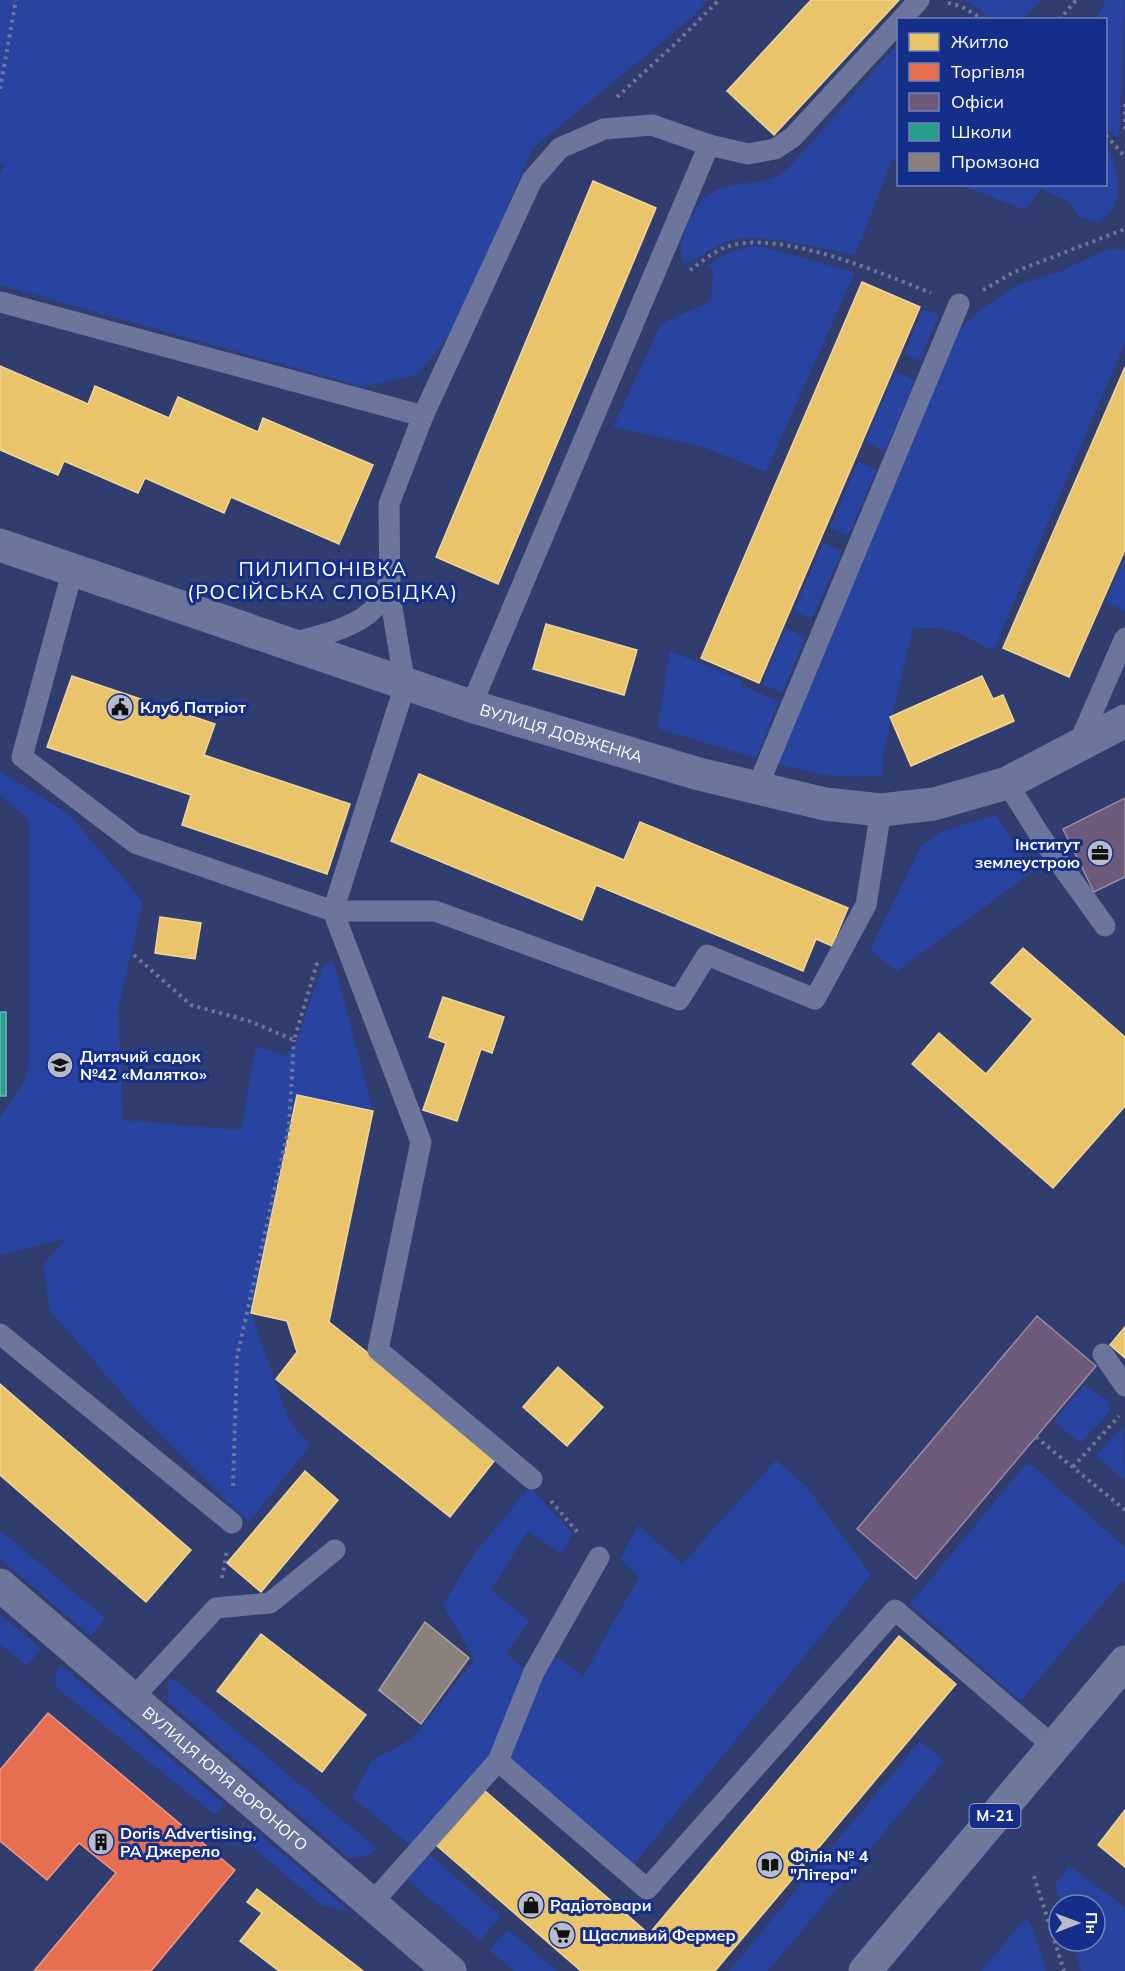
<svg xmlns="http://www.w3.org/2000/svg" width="1125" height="1971" viewBox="0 0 1125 1971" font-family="Mulish,sans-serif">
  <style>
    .green { fill: #2844a0 }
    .homes { fill: #e9c46a; stroke: #f0d697; stroke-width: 1.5 }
    .shops { fill: #e76f51; stroke: #ee9a85; stroke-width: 1.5 }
    .offices { fill: #6d597a; stroke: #998ba2; stroke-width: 1.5 }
    .schools { fill: #2a9d8f; stroke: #6abab1; stroke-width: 1.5 }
    .industry { fill: #8a817c; stroke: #ada7a3; stroke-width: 1.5 }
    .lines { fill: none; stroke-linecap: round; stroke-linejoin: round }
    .path { stroke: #6c769c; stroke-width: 4; stroke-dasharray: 3 4.5; stroke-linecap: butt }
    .lane { stroke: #6c769c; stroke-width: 21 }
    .street { stroke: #6c769c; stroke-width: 33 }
    .highway { stroke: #6d789b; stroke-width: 33 }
    .labels { text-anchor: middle; stroke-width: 6; stroke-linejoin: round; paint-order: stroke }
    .shield { fill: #152e89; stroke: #b9c0dc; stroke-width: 1.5 }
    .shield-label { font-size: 15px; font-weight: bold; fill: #fff }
    .poi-label { font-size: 16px; font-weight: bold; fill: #fff; stroke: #152e89; text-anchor: start }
    .street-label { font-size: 16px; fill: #fff; stroke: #152e89 }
    .quarter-label { font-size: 20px; letter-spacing: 1.5px; fill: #fff; stroke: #152e89 }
  </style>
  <rect width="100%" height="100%" fill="#303d6e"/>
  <g class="green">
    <path d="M0,0H708L695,15L533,148L454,329L418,374L363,387L0,285V174L4,164L0,163Z"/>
    <path d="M965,0H1042L1022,19H992Z"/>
    <path d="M1106,0H1125L1119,136L1116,138L1106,126V20L1096,19Z"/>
    <path d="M898,43V160L893,158L855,255C823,249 755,230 726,242C711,248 699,258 684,264C678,249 682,238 688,223C712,168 748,195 786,171Z"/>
    <path d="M1106,144C1121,172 1125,207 1098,223L1079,217L1069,202L1041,189L1025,210L960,185L1106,184Z"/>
    <path d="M757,246L855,272L766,472L703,447L613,427L661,324L711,301L713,269L707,267C722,253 737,248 757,246Z"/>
    <path d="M1114,249L1125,250V343L993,651C960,634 952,625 913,629L883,753V775C845,779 812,775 777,763L956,333L979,311L1018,285L1061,271L1104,251Z"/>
    <path d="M923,309L939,315L919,361L904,354Z"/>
    <path d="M895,372L915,380L885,451L865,442Z"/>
    <path d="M858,462L877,470L848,536L830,528Z"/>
    <path d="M823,543L842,551L812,619L794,611Z"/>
    <path d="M1125,557V611L1105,603Z"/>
    <path d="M785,628L805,637L782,693L762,684Z"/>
    <path d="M670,651L742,680L740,685L779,701L756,758L659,729L658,724Z"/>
    <path d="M0,771L70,815L143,902L118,1009L123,1120L241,1130L256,1046L285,1056L295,1045L324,963H334L373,1111L297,1096L251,1313L289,1420L310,1445L249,1523L136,1410L50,1310L43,1265L66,1238L0,1255V1117L23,1084L29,1066V821L0,794Z"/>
    <path d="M996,815L1032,872L897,971L870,950L921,846L942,831Z"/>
    <path d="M1085,1384L1108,1402L1110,1411L1081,1443L1054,1421Z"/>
    <path d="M1123,1426L1125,1477H1121L1096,1456Z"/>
    <path d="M776,1460L807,1487L871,1575L634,1864L504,1757L547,1660L559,1658L583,1676L639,1577L620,1559L638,1525L682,1564Z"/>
    <path d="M1025,1465H1032L1125,1547V1578L1020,1701L910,1604Z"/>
    <path d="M530,1487L572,1533L562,1554L528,1531L491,1590L530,1621L506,1653L525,1669L491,1754L413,1847L352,1797L372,1760L412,1739L475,1659L443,1605L474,1554Z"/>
    <path d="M0,1530L105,1618L91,1636L0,1559Z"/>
    <path d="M0,1614L41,1649L27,1666L0,1644Z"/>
    <path d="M61,1665L225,1805L214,1814L56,1687L55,1674Z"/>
    <path d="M171,1679L179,1683L377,1849L367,1856L349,1858L168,1702V1681Z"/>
    <path d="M920,1741L944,1761L768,1971H729Z"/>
    <path d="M248,1825L350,1911L321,1905L242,1838Z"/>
    <path d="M429,1854L501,1916L480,1941L408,1880Z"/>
    <path d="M1069,1866L1125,1907V1971H1081L1072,1941H1095V1905H1061L1055,1884Z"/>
    <path d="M1026,1918L1034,1931L1046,1971H981Z"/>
    <path d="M507,1929L557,1971H514L489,1950Z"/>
  </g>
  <g class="homes">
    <path d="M811,0H899L774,135L727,91Z"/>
    <path d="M593,181L656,208L498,584L436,557Z"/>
    <path d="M862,282L920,307L759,683L701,658Z"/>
    <path d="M0,366L88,404L95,386L169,418L178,397L258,432L263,418L373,465L339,544L231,497L224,513L145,478L138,493L64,461L58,475L0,450Z"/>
    <path d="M1125,367V550L1069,677L1003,648Z"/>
    <path d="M546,624L637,650L624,695L533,669Z"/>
    <path d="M72,676L215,724L204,755L350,804L327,874L182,825L191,795L47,747Z"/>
    <path d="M982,676L993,699L1003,695L1014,721L911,766L890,717Z"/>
    <path d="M419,774L624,860L640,822L848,908L832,946L816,939L803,971L596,885L582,920L391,841Z"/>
    <path d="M160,917L201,923L195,959L155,953Z"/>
    <path d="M1023,948L1125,1037V1106L1053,1188L912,1064L939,1033L986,1074L1033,1019L991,983Z"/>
    <path d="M443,997L504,1017L492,1053L481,1049L457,1121L423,1110L446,1043L429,1037Z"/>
    <path d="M297,1095L373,1111L329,1322L498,1456L450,1517L276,1379L297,1352L287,1321L251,1313Z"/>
    <path d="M1125,1327V1358L1110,1345Z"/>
    <path d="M558,1367L603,1407L567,1446L523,1407Z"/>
    <path d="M0,1384L191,1550L146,1602L0,1475Z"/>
    <path d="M305,1471L338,1500L261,1592L227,1563Z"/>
    <path d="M261,1634L366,1715L322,1772L217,1691Z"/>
    <path d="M899,1636L956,1684L715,1971H581L436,1845L484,1790L649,1934Z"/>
    <path d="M1125,1810V1867L1098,1845Z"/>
    <path d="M257,1889L363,1971H279L240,1941L262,1913L247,1902Z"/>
  </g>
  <path class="shops" d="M48,1713L235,1870L151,1971H34L116,1873L79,1843L47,1880L0,1841V1770Z"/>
  <g class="offices">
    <path d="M1125,798V877L1094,892L1063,829Z"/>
    <path d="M1037,1316L1096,1366L916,1579L857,1529Z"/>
  </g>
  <rect class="schools" x="0" y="1012" width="6" height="84"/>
  <path class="industry" d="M425,1622L469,1658L421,1724L379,1690Z"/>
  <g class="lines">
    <g class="path">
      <path d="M948,3L961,6L984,20"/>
      <path d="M1059,20L1076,0"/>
      <path d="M0,89L16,0"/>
      <path d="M617,97L675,44L719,0"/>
      <path d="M1125,104V134"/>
      <path d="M1106,135L1125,157"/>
      <path d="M690,270C702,262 715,250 729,246C782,230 881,273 931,293"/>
      <path d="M983,290L1014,272L1125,229"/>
      <path d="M134,955L191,1005L249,1021L294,1040L318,960"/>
      <path d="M1036,1437L1125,1510"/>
      <path d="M1073,1467L1119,1416"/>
      <path d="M233,1486L237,1357L289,1126L294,1040"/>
      <path d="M551,1501L579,1534"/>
      <path d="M222,1578L227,1550"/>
      <path d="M1034,1876L1064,1971"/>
    </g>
    <g class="lane">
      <path d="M901,20L919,0"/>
      <path d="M0,302L423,416"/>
      <path d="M73,569L22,757L135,843L333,911L405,685L390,596L389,504L423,416L532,180L560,148L604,129L652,125L709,145L748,154L775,149L793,137L898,23"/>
      <path d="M291,643C319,636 360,628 379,603C383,597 386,588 389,581"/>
      <path d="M471,706L709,145"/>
      <path d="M1078,745L1125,638"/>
      <path d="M1007,783L1041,837L1105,926"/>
      <path d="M757,788L959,304"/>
      <path d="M0,1334L232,1523"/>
      <path d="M1103,1354L1125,1386"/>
      <path d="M532,1479L378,1350L421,1142L333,911H435L679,1000L707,955L815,999L866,905L881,810"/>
      <path d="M134,1697L216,1608L270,1603L335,1550"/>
      <path d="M498,1761L534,1672L599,1557"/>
      <path d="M371,1904L498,1761L647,1889L895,1610L1053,1746"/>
    </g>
    <g class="street">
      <path id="s1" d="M0,545L471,706L699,774L825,804L881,810L934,804L1007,783L1125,721"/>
      <path id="s2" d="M0,1585L450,1971"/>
    </g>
    <path class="highway" d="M865,1971L1125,1662"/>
  </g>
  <defs>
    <symbol id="civic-disc" viewBox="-11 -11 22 22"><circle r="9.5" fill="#b7bbcc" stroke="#152e89"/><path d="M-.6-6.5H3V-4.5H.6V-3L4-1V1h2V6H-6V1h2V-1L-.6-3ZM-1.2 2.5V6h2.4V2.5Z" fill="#111"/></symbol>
    <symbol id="office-disc" viewBox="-11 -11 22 22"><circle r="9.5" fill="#b7bbcc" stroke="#152e89"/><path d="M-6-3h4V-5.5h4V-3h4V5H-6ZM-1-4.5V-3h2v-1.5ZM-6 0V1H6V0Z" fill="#111"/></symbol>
    <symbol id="school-disc" viewBox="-11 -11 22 22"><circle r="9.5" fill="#b7bbcc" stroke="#152e89"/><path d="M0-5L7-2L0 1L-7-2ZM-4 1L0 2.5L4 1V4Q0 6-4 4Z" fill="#111"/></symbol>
    <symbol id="building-disc" viewBox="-11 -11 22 22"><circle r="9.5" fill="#b7bbcc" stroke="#152e89"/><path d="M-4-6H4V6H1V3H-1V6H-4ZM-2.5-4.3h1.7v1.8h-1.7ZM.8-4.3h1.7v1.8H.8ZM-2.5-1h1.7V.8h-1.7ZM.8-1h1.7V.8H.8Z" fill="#111"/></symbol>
    <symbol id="library-disc" viewBox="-11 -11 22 22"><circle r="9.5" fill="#b7bbcc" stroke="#152e89"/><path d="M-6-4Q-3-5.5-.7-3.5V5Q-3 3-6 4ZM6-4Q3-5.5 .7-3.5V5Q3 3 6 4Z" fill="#111"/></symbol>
    <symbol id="shop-disc" viewBox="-11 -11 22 22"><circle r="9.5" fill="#b7bbcc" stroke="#152e89"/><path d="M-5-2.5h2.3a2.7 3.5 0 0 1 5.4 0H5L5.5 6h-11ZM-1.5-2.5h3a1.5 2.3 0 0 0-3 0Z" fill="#111"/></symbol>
    <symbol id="supermarket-disc" viewBox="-11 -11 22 22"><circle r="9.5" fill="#b7bbcc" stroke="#152e89"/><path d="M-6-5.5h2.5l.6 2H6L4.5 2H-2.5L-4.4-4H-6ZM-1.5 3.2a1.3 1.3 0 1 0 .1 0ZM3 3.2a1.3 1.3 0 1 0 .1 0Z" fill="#111"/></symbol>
  </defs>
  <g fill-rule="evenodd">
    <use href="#civic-disc" x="105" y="692" width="30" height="30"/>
    <use href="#office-disc" x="1085" y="838" width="30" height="30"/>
    <use href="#school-disc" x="45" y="1050" width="30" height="30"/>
    <use href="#building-disc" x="86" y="1827" width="30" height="30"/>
    <use href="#library-disc" x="755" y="1850" width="30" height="30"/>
    <use href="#shop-disc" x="516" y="1890" width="30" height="30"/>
    <use href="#supermarket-disc" x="547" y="1920" width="30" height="30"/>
  </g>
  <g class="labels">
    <rect class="shield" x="969.5" y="1804" width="51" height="24" rx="4.5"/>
    <g class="shield-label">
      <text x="995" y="1821">М-21</text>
    </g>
    <g class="poi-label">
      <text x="140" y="713">Клуб Патріот</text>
      <text x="1080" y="850" text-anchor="end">Інститут<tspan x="1080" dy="18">землеустрою</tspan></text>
      <text x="80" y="1062">Дитячий садок<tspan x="80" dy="18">№42 «Малятко»</tspan></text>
      <text x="120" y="1839">Doris Advertising,<tspan x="120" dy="18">РА Джерело</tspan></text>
      <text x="790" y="1862">Філія № 4<tspan x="790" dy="18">"Літера"</tspan></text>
      <text x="550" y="1911">Радіотовари</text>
      <text x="582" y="1941">Щасливий Фермер</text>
    </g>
    <g class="street-label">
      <text dy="6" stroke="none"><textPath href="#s1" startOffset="592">ВУЛИЦЯ ДОВЖЕНКА</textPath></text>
      <text dy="6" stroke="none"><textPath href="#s2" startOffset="297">ВУЛИЦЯ ЮРІЯ ВОРОНОГО</textPath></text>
    </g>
    <g class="quarter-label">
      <text x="323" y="576">ПИЛИПОНІВКА<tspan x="323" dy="23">(РОСІЙСЬКА СЛОБІДКА)</tspan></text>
    </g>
  </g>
  <rect x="897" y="18" width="210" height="168" fill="#152e89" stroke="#7382b8" stroke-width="1.5"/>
  <rect x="909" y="33" width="30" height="18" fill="#e9c46a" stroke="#7382b8" stroke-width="1.5"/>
  <text x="951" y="48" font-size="18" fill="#ffffff">Житло</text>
  <rect x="909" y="63" width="30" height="18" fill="#e76f51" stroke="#7382b8" stroke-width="1.5"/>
  <text x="951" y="78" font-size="18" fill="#ffffff">Торгівля</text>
  <rect x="909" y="93" width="30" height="18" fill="#6d597a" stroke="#7382b8" stroke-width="1.5"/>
  <text x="951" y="108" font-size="18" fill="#ffffff">Офіси</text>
  <rect x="909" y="123" width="30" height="18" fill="#2a9d8f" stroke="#7382b8" stroke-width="1.5"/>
  <text x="951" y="138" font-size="18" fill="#ffffff">Школи</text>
  <rect x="909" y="153" width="30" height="18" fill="#8a817c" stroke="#7382b8" stroke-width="1.5"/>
  <text x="951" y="168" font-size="18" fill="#ffffff">Промзона</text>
  <g transform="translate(1077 1923) rotate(90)"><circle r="28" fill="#152e89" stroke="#7382b8" stroke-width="1.5"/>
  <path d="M0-4.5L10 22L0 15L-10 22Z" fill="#b7bbcc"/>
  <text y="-9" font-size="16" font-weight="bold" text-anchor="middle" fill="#ffffff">Пн</text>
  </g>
</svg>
